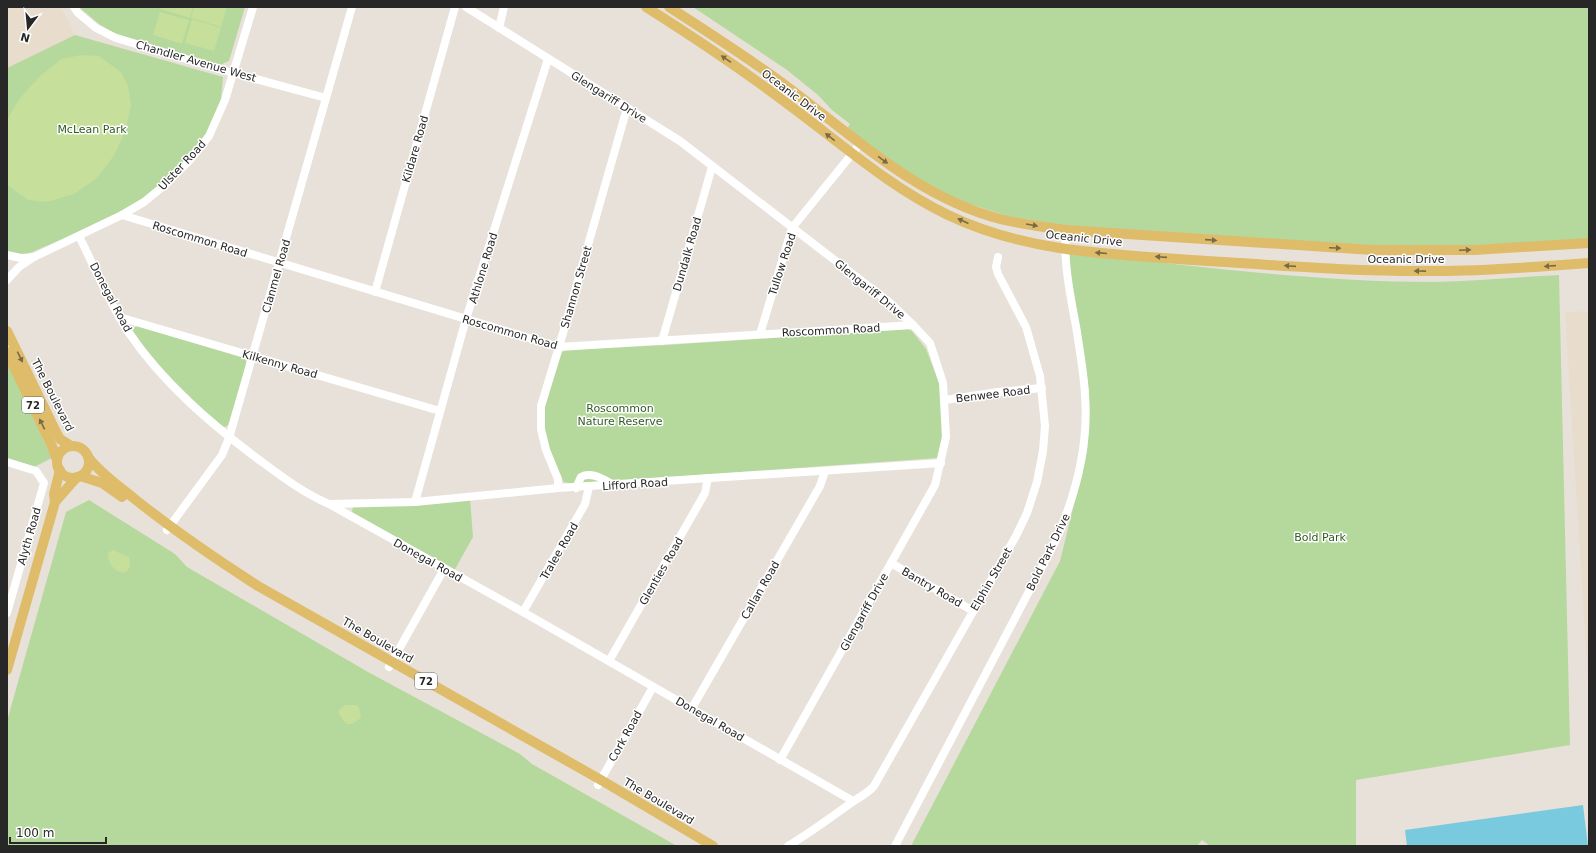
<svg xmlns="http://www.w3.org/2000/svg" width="1596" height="853" viewBox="0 0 1596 853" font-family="'DejaVu Sans',sans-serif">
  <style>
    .education { fill: #e8ddcc }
    .green { fill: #b5d89d }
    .pitch { fill: #c6df9a }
    .water { fill: #79cade }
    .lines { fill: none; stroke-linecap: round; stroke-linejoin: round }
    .minor { stroke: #fff; stroke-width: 8 }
    .major { stroke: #debc6a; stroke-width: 10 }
    .oneway { fill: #796a45 }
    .labels { text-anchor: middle; stroke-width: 3; stroke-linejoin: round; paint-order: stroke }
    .shield { fill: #fff; stroke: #686868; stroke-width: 1 }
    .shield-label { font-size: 10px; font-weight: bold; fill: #272727 }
    .street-label { font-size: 11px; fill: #272727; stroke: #fff }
    .park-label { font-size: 11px; fill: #315a22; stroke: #fff }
  </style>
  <rect width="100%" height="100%" fill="#e8e1da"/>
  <g class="education">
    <path d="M7,7H61L75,35L7,68Z"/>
    <path d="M1589,311V700L1565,312Z"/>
  </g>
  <g class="green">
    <path d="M79,7H245L229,61L220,65L114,33L99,24Z"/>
    <path d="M693,7H1589V240L1432,247H1373L1066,226L1007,216L955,199L921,181L847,129L850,124L832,110L818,95L787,70Z"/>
    <path d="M75,35L223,77L221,99L207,133L188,157L165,182L142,199L121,211L67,237L25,255L7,252V68Z"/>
    <path d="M1066,252C1188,265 1311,282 1434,282C1476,281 1517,277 1559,275L1570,745L1356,780V846H1210L1202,840L1197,846H911L1060,561L1087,452L1089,422V392L1085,362Z"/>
    <path d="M138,326L244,358L247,363L228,425L225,427L220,426C189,396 157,367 133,331L135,327Z"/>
    <path d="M908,329L912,331L926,349L941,388L942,446L937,458L572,484L564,482L560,476L545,435L544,410L562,352L566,350L667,345Z"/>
    <path d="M7,361L52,458L34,467L7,460Z"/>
    <path d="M470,498L473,537L454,571L352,512L353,507Z"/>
    <path d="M89,500L175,554L187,567L368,672L520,754L532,764L677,846H7V721L66,512Z"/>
  </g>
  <g class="pitch">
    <path d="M161,7H193L190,18L160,9Z"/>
    <path d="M194,7H227L221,27L191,18Z"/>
    <path d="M160,12L189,20L182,44L153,35Z"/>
    <path d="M192,19L221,28L214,51L185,43Z"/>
    <path d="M81,55L99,56L121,72L128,85L131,106L125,132L114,156L96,179L74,194L47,202L28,200L7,185L8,118L20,98L41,75L61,59Z"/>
    <path d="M113,550L129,557C131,562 130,569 126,572C115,574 108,564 108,553Z"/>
    <path d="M345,705H356L359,707L361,718L352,724H346L339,714V710Z"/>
  </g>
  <path class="water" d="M1583,805L1588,846H1407L1405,830Z"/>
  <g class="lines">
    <g class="minor">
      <path d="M74,7L78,13L96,28L116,38L219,69L326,98"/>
      <path d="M466,7L680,141L889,302L913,325L930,343L943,383L946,437L935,485L780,760"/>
      <path d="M499,28L504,7"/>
      <path d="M122,215L559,347L913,325"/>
      <path d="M79,236C95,268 109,303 129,333C163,383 210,423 258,459C281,476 303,493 329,504L523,612L853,801"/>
      <path d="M7,255L21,258L34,257"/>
      <path d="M7,280L19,267L34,257L122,215L144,202L166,184L190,160L209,136L225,100L253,7"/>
      <path d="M375,292L455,7"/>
      <path d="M119,317L440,411"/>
      <path d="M760,334L792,228L860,144"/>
      <path d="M662,341L712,167"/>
      <path d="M945,400L998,392L1042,388"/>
      <path d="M7,462L36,471L44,483L7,613"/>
      <path d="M558,488V479L546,450L541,429V406L559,347L627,108"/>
      <path d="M576,488L581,477C592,471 604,480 614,485"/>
      <path d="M415,502L466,319L548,59"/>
      <path d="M330,504L415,502L558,488L941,463"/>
      <path d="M167,530L222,455L229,438L352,7"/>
      <path d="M891,563L973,611"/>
      <path d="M523,612L585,504L589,487"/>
      <path d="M609,661L705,493L708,478"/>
      <path d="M389,667L444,569"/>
      <path d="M692,708L820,486L825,471"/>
      <path d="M598,785L653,687"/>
      <path d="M788,846C810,833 830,818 851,803C859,797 867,794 874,786L1016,536L1027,513L1037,482L1043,451L1045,426L1040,376L1026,327L998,274L996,267L998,257"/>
      <path d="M895,846L1055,542C1076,495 1089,446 1085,395C1084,374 1080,353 1077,332C1071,298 1063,264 1066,230"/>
    </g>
    <g class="major">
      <path d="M646,7C695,38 743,70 789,105C842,144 888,186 948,215C1025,252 1108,254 1192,260C1273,265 1355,272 1436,271C1487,271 1538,267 1589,263"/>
      <path d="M669,7C708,32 747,57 785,85C852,135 916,197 1000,219C1021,224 1043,227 1066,230L1373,250H1474L1589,243"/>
      <path d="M7,331L56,432L60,439L71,446"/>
      <path d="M7,352L52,446L57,460"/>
      <circle cx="73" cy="462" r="16"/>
      <path d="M88,457C101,474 119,486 136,500C175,531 216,559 258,586L601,780L713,846"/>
      <path d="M80,476L102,483L122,497"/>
      <path d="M55,502L54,494L60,470"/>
      <path d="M7,670L55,502L77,477"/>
    </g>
  </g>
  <defs><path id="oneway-solid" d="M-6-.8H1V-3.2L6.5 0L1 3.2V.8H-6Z"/></defs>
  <g class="oneway">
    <use href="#oneway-solid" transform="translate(726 59) rotate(-146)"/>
    <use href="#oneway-solid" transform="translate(830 137) rotate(-142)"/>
    <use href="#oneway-solid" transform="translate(883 160) rotate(36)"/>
    <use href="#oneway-solid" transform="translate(963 221) rotate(-156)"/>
    <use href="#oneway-solid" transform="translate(1032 225) rotate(10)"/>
    <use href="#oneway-solid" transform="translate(1211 240) rotate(4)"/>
    <use href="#oneway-solid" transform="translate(1335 248) rotate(3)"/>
    <use href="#oneway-solid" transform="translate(1465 250) rotate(-2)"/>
    <use href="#oneway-solid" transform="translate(1101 253) rotate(-175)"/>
    <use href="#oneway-solid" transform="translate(1161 257) rotate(-176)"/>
    <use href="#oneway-solid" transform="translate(1290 266) rotate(-176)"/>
    <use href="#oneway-solid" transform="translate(1550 266) rotate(176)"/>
    <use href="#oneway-solid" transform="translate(1420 271) rotate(-179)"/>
    <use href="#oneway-solid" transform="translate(20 357) rotate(64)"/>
    <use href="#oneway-solid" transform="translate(42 424) rotate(-116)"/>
  </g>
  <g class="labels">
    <g class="shield">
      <rect x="22" y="397" width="22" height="16" rx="3"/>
      <rect x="415" y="673" width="22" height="16" rx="3"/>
    </g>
    <g class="shield-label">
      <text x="33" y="409">72</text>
      <text x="426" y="685">72</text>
    </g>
    <g class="street-label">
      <text transform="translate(196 61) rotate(16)" y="4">Chandler Avenue West</text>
      <text transform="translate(794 95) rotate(37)" y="4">Oceanic Drive</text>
      <text transform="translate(609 97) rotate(32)" y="4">Glengariff Drive</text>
      <text transform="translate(415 149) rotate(-74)" y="4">Kildare Road</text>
      <text transform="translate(182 165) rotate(-47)" y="4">Ulster Road</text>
      <text transform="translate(1084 238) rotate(6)" y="4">Oceanic Drive</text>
      <text transform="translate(200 239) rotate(17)" y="4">Roscommon Road</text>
      <text transform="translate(687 254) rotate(-74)" y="4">Dundalk Road</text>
      <text x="1406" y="263">Oceanic Drive</text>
      <text transform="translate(782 264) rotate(-72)" y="4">Tullow Road</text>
      <text transform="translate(483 268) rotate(-73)" y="4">Athlone Road</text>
      <text transform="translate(276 276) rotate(-74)" y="4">Clanmel Road</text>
      <text transform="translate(576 287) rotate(-74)" y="4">Shannon Street</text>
      <text transform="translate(870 289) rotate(39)" y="4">Glengariff Drive</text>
      <text transform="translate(111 297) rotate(62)" y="4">Donegal Road</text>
      <text transform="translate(831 330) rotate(-3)" y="4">Roscommon Road</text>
      <text transform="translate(510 332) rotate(16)" y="4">Roscommon Road</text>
      <text transform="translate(280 364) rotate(16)" y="4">Kilkenny Road</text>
      <text transform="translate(993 394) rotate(-7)" y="4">Benwee Road</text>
      <text transform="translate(53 395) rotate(63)" y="4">The Boulevard</text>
      <text transform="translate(635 484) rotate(-4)" y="4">Lifford Road</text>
      <text transform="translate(29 536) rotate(-74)" y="4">Alyth Road</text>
      <text transform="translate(559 551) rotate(-60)" y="4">Tralee Road</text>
      <text transform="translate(1048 552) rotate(-64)" y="4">Bold Park Drive</text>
      <text transform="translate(428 560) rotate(29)" y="4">Donegal Road</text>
      <text transform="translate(661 571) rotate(-60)" y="4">Glenties Road</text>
      <text transform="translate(991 579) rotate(-60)" y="4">Elphin Street</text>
      <text transform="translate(932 587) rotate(30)" y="4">Bantry Road</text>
      <text transform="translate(760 590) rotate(-60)" y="4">Callan Road</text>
      <text transform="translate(864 612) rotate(-61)" y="4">Glengariff Drive</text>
      <text transform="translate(378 640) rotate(30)" y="4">The Boulevard</text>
      <text transform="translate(710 719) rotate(30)" y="4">Donegal Road</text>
      <text transform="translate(625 736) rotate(-61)" y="4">Cork Road</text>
      <text transform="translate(659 801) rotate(31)" y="4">The Boulevard</text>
    </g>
    <g class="park-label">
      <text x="92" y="133">McLean Park</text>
      <text x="620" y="412">Roscommon<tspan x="620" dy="13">Nature Reserve</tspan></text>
      <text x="1320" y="541">Bold Park</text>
    </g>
  </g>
  <rect width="1596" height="853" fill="none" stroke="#272727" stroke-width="16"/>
  <g transform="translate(28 28) rotate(196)" stroke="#ffffff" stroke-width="3" paint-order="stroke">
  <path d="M0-3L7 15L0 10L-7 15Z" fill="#272727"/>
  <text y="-6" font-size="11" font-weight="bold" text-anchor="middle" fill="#272727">N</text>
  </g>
  <path d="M10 837v6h96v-6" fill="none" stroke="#272727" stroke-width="2"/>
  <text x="16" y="837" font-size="12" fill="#272727" stroke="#ffffff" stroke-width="3" paint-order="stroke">100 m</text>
</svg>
